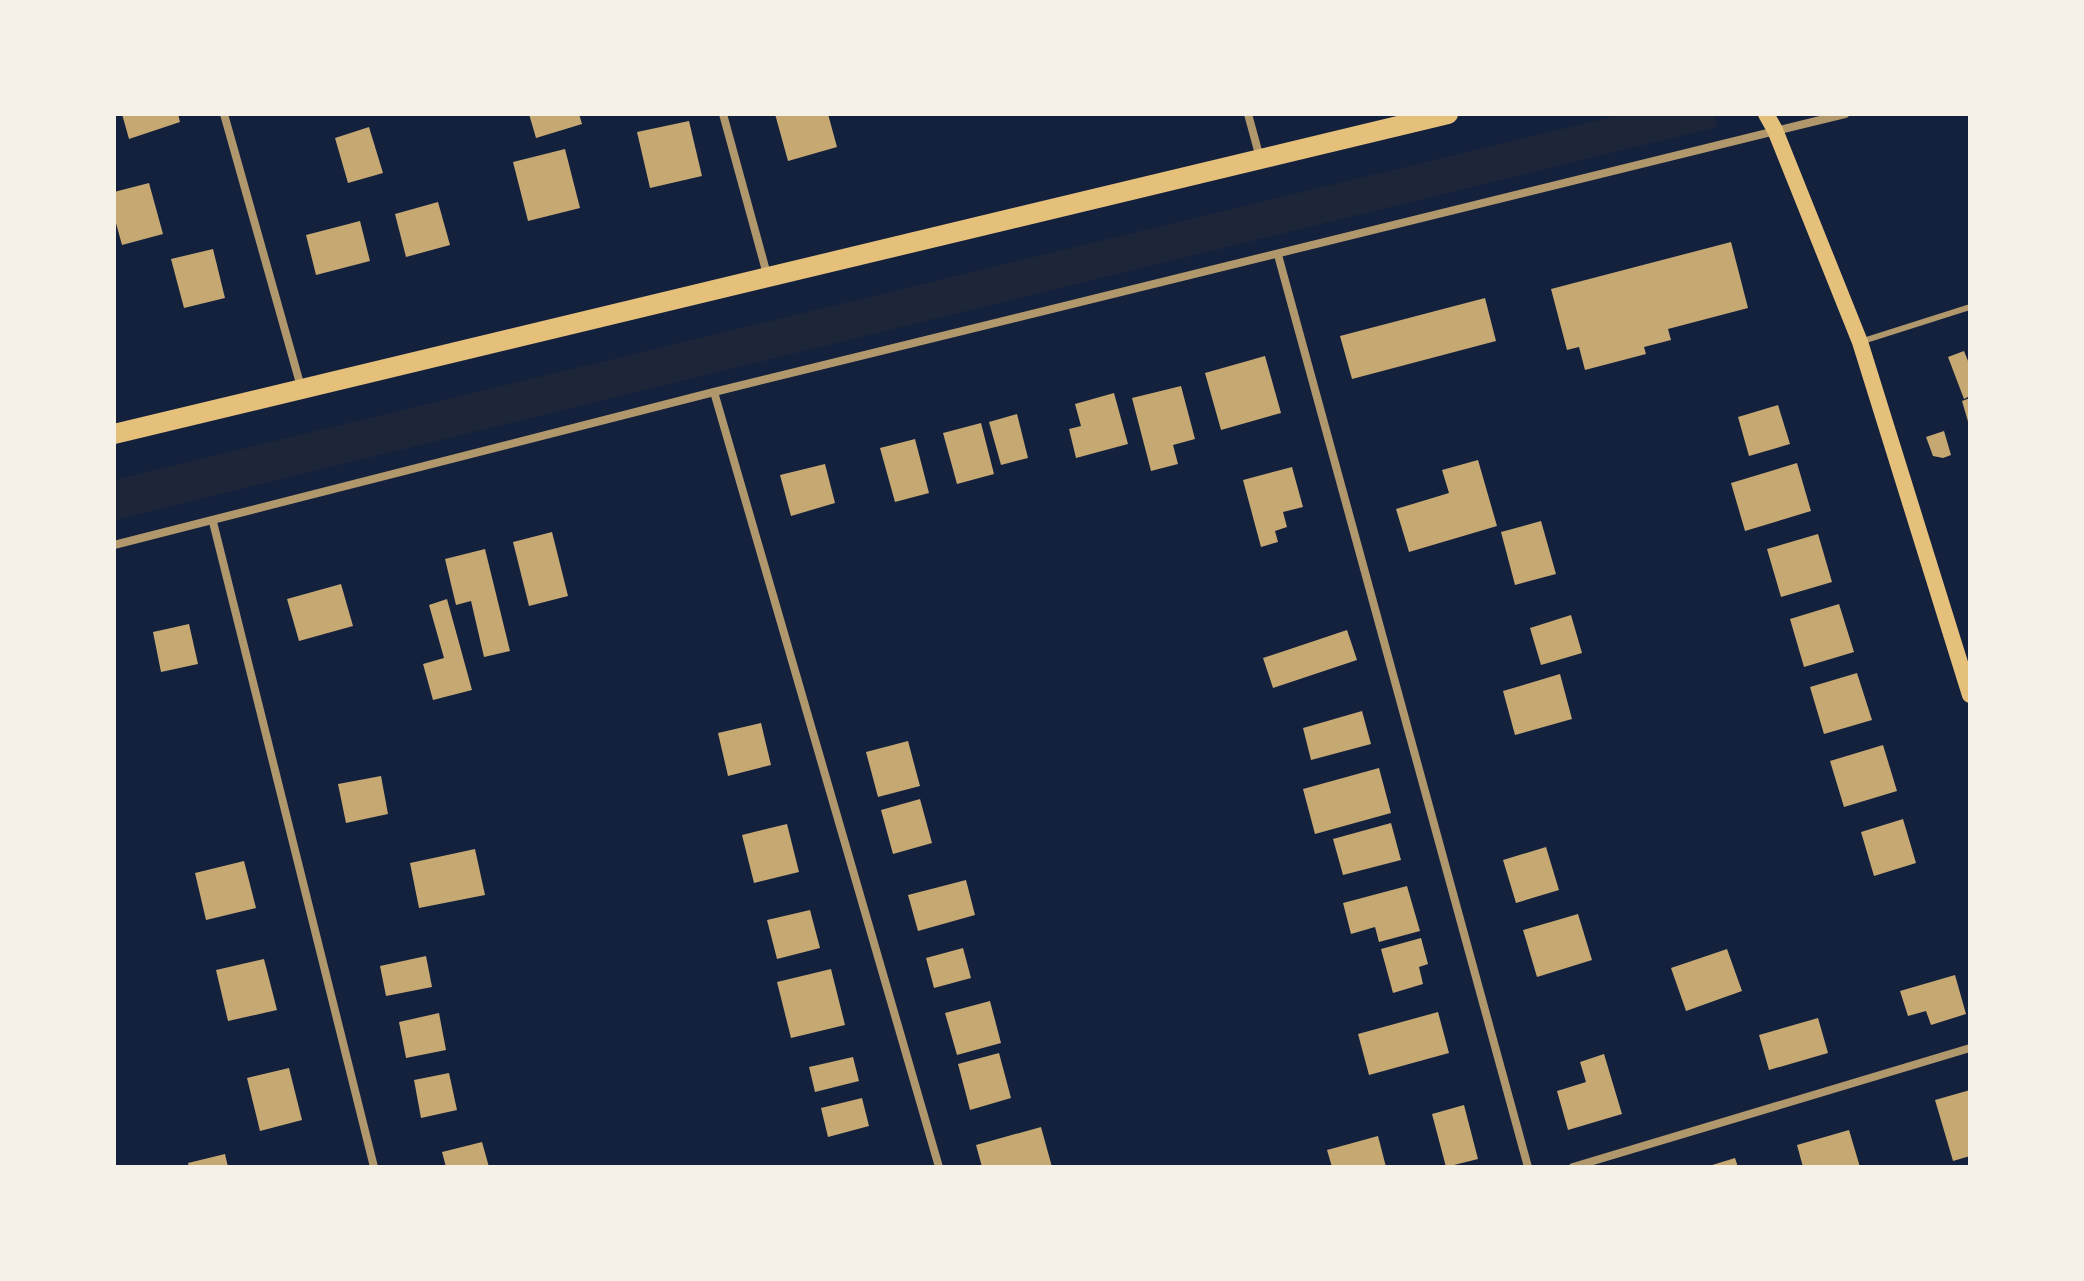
<svg xmlns="http://www.w3.org/2000/svg" width="2084" height="1281" viewBox="0 0 2084 1281" font-family="'DejaVu Sans',sans-serif">
  <style>
    .green { fill: #1d2539 }
    .building { fill: #c6a872 }
    .lines { fill: none; stroke-linecap: round; stroke-linejoin: round }
    .service { stroke: #b1986c; stroke-width: 6 }
    .minor { stroke: #b1986c; stroke-width: 8 }
    .secondary { stroke: #e5c07b; stroke-width: 16 }
    .primary { stroke: #e5c07b; stroke-width: 20 }
  </style>
  <rect width="100%" height="100%" fill="#14213d"/>
  <path class="green" d="M1624,114H1714L1717,127L114,520V480Z"/>
  <g class="building">
    <path d="M122,114H178L180,122L129,139Z"/>
    <path d="M529,114H579L582,124L536,138Z"/>
    <path d="M775,114H828L837,147L788,161Z"/>
    <path d="M689,121L702,176L650,188L637,132Z"/>
    <path d="M369,127L383,173L348,183L335,138Z"/>
    <path d="M565,149L580,208L528,221L513,162Z"/>
    <path d="M149,183L163,234L122,245L114,216V192Z"/>
    <path d="M438,202L450,245L406,257L395,214Z"/>
    <path d="M360,221L370,261L316,275L306,235Z"/>
    <path d="M1731,242L1748,308L1668,329L1671,340L1644,347L1646,354L1585,370L1579,347L1567,350L1551,289Z"/>
    <path d="M213,249L225,298L184,308L171,259Z"/>
    <path d="M1485,298L1496,341L1352,379L1340,336Z"/>
    <path d="M1964,351L1970,366V396L1964,399L1948,357Z"/>
    <path d="M1265,356L1281,413L1221,430L1205,373Z"/>
    <path d="M1181,386L1195,439L1173,445L1178,464L1151,471L1132,398Z"/>
    <path d="M1114,393L1128,444L1076,458L1069,429L1081,426L1075,404Z"/>
    <path d="M1970,398V425H1969L1962,401Z"/>
    <path d="M1778,405L1790,444L1749,456L1738,417Z"/>
    <path d="M1017,414L1028,458L1001,465L989,422Z"/>
    <path d="M981,423L994,474L957,484L943,433Z"/>
    <path d="M1944,431L1951,455L1943,458L1933,456L1926,437Z"/>
    <path d="M915,439L929,493L895,502L880,448Z"/>
    <path d="M1478,460L1497,526L1409,552L1396,509L1449,493L1442,470Z"/>
    <path d="M1797,463L1811,511L1745,531L1731,483Z"/>
    <path d="M825,464L835,503L791,516L780,475Z"/>
    <path d="M1292,467L1303,507L1283,512L1287,527L1275,531L1278,542L1261,547L1243,480Z"/>
    <path d="M1541,521L1556,574L1515,585L1501,532Z"/>
    <path d="M552,532L568,596L529,606L513,542Z"/>
    <path d="M1818,534L1832,582L1781,597L1767,549Z"/>
    <path d="M485,549L510,651L484,657L471,601L456,605L445,559Z"/>
    <path d="M341,584L353,626L299,641L287,599Z"/>
    <path d="M447,599L472,690L433,700L423,664L444,658L429,605Z"/>
    <path d="M1839,604L1854,652L1804,667L1790,619Z"/>
    <path d="M1571,615L1582,653L1541,665L1530,628Z"/>
    <path d="M189,624L198,664L161,672L153,632Z"/>
    <path d="M1347,630L1357,660L1273,688L1263,658Z"/>
    <path d="M1857,673L1872,720L1824,734L1810,687Z"/>
    <path d="M1560,674L1572,719L1515,735L1503,691Z"/>
    <path d="M1362,711L1371,744L1311,760L1303,728Z"/>
    <path d="M761,723L771,765L728,776L718,733Z"/>
    <path d="M908,741L920,786L878,797L866,752Z"/>
    <path d="M1883,745L1897,791L1844,807L1830,761Z"/>
    <path d="M1379,768L1391,813L1315,834L1303,789Z"/>
    <path d="M381,776L388,814L346,823L338,784Z"/>
    <path d="M920,799L932,843L893,854L881,810Z"/>
    <path d="M1903,819L1916,863L1874,876L1861,832Z"/>
    <path d="M1391,823L1401,860L1343,875L1333,839Z"/>
    <path d="M787,824L799,872L754,883L742,835Z"/>
    <path d="M1546,847L1559,890L1516,903L1503,860Z"/>
    <path d="M475,849L485,895L419,908L410,863Z"/>
    <path d="M244,861L256,908L206,920L195,873Z"/>
    <path d="M966,880L975,915L918,931L908,895Z"/>
    <path d="M1407,886L1420,931L1379,942L1375,927L1351,934L1343,903Z"/>
    <path d="M810,910L820,948L777,959L767,920Z"/>
    <path d="M1578,914L1592,960L1537,977L1523,930Z"/>
    <path d="M1421,938L1428,964L1419,967L1423,984L1393,993L1381,949Z"/>
    <path d="M963,948L971,978L934,988L926,958Z"/>
    <path d="M1727,949L1742,991L1686,1011L1671,968Z"/>
    <path d="M426,956L432,987L386,996L380,966Z"/>
    <path d="M264,959L277,1010L228,1021L216,970Z"/>
    <path d="M831,969L845,1025L791,1038L777,982Z"/>
    <path d="M1955,975L1966,1014L1931,1025L1926,1011L1908,1016L1900,991Z"/>
    <path d="M990,1001L1001,1043L957,1055L945,1013Z"/>
    <path d="M1438,1012L1449,1053L1369,1075L1358,1034Z"/>
    <path d="M439,1013L446,1050L406,1058L399,1022Z"/>
    <path d="M1818,1018L1828,1053L1769,1070L1759,1035Z"/>
    <path d="M999,1053L1011,1098L970,1110L958,1064Z"/>
    <path d="M1604,1054L1622,1114L1568,1130L1557,1091L1586,1082L1580,1062Z"/>
    <path d="M853,1057L859,1081L815,1092L809,1067Z"/>
    <path d="M289,1068L302,1120L260,1131L247,1078Z"/>
    <path d="M449,1073L457,1110L421,1118L414,1080Z"/>
    <path d="M1970,1090V1156L1953,1161L1935,1100Z"/>
    <path d="M862,1098L869,1126L828,1137L821,1108Z"/>
    <path d="M1464,1105L1478,1159L1446,1167L1432,1114Z"/>
    <path d="M1041,1127L1052,1167H982L976,1145Z"/>
    <path d="M1849,1130L1860,1167H1803L1797,1145Z"/>
    <path d="M1378,1136L1386,1167H1332L1327,1150Z"/>
    <path d="M482,1142L489,1167H446L442,1152Z"/>
    <path d="M225,1154L228,1167H189L188,1163Z"/>
    <path d="M1735,1158L1738,1167H1709V1166Z"/>
  </g>
  <g class="lines">
    <path class="service" d="M1863,341L1970,307"/>
    <g class="minor">
      <path d="M224,114L301,387"/>
      <path d="M723,114L768,278"/>
      <path d="M1248,114L1260,158"/>
      <path d="M1278,255L1528,1167"/>
      <path d="M714,392L939,1167"/>
      <path d="M213,522L374,1167"/>
      <path d="M114,545L714,392L1845,114"/>
      <path d="M1573,1167L1970,1048"/>
    </g>
    <path class="secondary" d="M1766,114L1775,130L1860,342L1970,695"/>
    <path class="primary" d="M114,434L1448,114"/>
  </g>
  <rect width="2084" height="1281" fill="none" stroke="#f6f1e7" stroke-width="232"/>
</svg>
